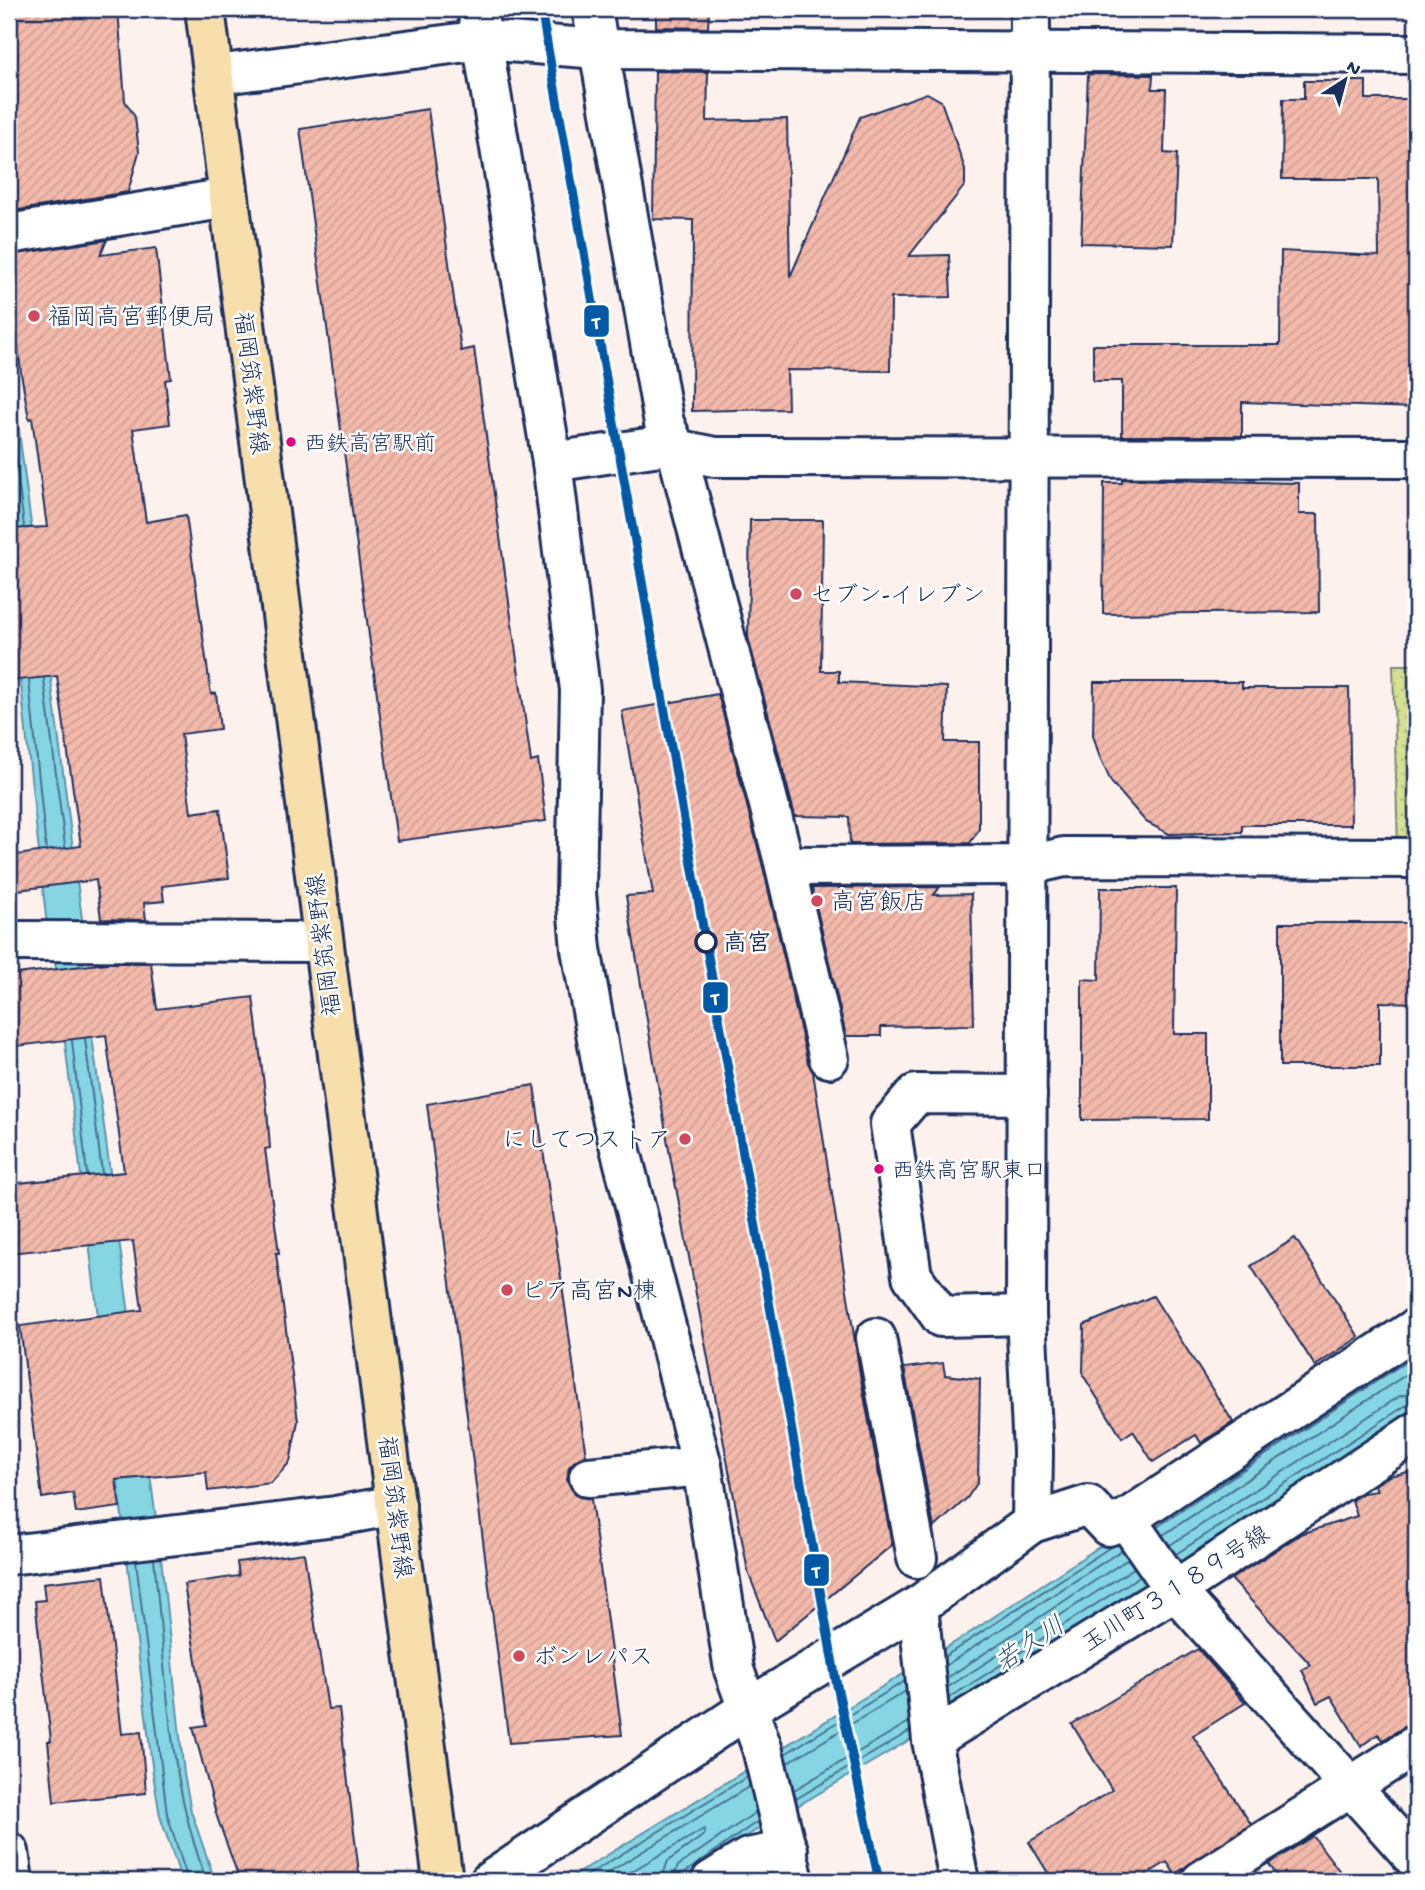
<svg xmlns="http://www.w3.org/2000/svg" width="1425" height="1890" viewBox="0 0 1425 1890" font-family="'Gochi Hand','Klee One',sans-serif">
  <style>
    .grass { fill: url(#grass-dots); stroke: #788878; stroke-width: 2 }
    .water { fill: #86d5e3; stroke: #5b93ae; stroke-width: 2 }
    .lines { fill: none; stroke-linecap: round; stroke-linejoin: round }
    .shore { stroke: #467193; stroke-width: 2 }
    .building { fill: url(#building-hatch); stroke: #1b2f5e; stroke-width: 2 }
    .minor-casing { stroke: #1b2f5e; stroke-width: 44 }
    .major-casing { stroke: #1b2f5e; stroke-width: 44 }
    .minor { stroke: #fff; stroke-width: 38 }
    .major { stroke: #f8deab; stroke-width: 38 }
    .rail-1-casing { stroke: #fff; stroke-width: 14 }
    .rail-1 { stroke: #0059a6; stroke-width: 9 }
    .poi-dot { fill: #d1495b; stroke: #fff; stroke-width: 2.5 }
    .bus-dot { fill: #e5007d; stroke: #fff; stroke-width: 2.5 }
    .stop-dot { fill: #fff; stroke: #1b2f5e; stroke-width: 3.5 }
    .labels { text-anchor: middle; stroke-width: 5; stroke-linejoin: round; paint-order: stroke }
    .bus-label { font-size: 22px; fill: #1b2f5e; stroke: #fff; text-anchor: start }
    .poi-label { font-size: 24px; fill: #1b2f5e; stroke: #fff; text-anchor: start }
    .street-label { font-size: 24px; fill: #1b2f5e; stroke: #fff }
    .stop-label { font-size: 24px; font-weight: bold; fill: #1b2f5e; stroke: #fff; text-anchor: start }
    .water-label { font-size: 26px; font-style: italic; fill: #36587f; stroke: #fff }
    .line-badge { stroke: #fff; stroke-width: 2.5 }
    .badge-label { font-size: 19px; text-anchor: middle; font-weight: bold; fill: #fff }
  </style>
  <defs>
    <pattern id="grass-dots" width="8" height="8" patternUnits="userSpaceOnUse" patternTransform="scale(1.75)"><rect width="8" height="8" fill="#d5e093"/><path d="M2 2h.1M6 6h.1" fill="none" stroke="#b6c081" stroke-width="1.8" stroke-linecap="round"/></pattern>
    <pattern id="building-hatch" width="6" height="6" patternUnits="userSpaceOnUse" patternTransform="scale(1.75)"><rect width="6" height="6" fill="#f3b9aa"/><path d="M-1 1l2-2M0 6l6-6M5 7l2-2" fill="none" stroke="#d09f95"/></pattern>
  </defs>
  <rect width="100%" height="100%" fill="#fdf1ee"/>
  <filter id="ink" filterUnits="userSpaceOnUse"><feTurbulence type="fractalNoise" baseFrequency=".0143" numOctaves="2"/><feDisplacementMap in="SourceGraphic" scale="14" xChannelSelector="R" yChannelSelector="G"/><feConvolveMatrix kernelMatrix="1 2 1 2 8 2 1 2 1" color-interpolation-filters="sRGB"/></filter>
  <g filter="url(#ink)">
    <path class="grass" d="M1393,665H1416V850L1398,851Z"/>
    <g class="water">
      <path d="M9,354L82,919L83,968L161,1557L184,1774L191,1811L215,1881H182L160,1816L153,1774L56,968L46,917L9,573Z"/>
      <path d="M1416,1336V1417L967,1706L750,1834L684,1881H565L965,1636Z"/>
    </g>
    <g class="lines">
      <g class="shore">
        <path d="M9,408L24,526"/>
        <path d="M44,679L65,846"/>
        <path d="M29,681L46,849"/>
        <path d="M85,1039L102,1173"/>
        <path d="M72,1041L87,1174"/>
        <path d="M1157,1527L1416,1355"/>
        <path d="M1163,1535L1416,1368"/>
        <path d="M1170,1545L1400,1396L1416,1393"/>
        <path d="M1176,1554L1405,1406L1416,1403"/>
        <path d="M154,1559C166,1667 167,1779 207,1881"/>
        <path d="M136,1561L167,1814L188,1881"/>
        <path d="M944,1657L1112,1546"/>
        <path d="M945,1666L1122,1550"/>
        <path d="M947,1678L1128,1559"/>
        <path d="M948,1687L1134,1568"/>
        <path d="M949,1698L1140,1576"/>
        <path d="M785,1754L905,1681"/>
        <path d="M787,1763L906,1691"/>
        <path d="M794,1790L909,1722"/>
        <path d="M796,1799L910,1731"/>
        <path d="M578,1881L747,1777"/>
        <path d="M594,1881L750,1786"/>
        <path d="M615,1881L704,1829V1835L668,1861L661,1881"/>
        <path d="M672,1881L678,1866L756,1812"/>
        <path d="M681,1881L684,1873L758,1821"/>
      </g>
    </g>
    <g class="building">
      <path d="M9,9H118L125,101L135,117L139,152L128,192L13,211L9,174Z"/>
      <path d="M656,9H709L708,28L656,27Z"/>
      <path d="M655,71L708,72L707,121L787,119L790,277L860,117L927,93L941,101L965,169V185L909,256L949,255L951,297L891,298L890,371L787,370L788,409L692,411L693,220L653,219Z"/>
      <path d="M1088,74L1153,75L1152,89H1166L1164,153L1177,154L1173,245L1081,243Z"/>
      <path d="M1304,81H1366V99H1416V408L1242,402V436H1122V381H1093V345H1280L1281,251L1379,256L1378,179H1282L1283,99H1304Z"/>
      <path d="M428,109L461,351L474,348L531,762L538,760L546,821L397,841L300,129Z"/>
      <path d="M107,240L100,255L156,248L171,379L165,380L170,424L133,429L146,522L186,515L211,694L216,693L220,729L181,734L191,813L220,809L229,878L162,886L164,901L144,903L146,920L101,919L96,880L9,891V856L81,846L57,676L9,681V529L47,527L32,418L29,419L21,373L9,255Z"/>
      <path d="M1122,479L1299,483V514H1318L1319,612L1103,614L1104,483H1122Z"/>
      <path d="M750,520H823L821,671H839V682L947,687L945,742H979V829L970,843L850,844L849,817L795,816L748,637Z"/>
      <path d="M1094,682H1242V688H1349L1351,825H1242V832L1169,834L1146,822L1111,782L1099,755L1093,735Z"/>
      <path d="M718,694L764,871L808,1063L813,1072L860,1374L892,1545L775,1641L748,1572L669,1150L626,896L653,894L622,711Z"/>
      <path d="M940,887L934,895L971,894L974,1025L881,1027V1036H846L812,888Z"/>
      <path d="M1100,888H1176L1174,1034H1208V1119L1082,1120V979L1099,980Z"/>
      <path d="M1280,923H1416V1003L1380,1002V1066H1280Z"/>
      <path d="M107,963H151L157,1009L253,997L267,1109L270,1148L265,1149L279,1253H276L298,1421L290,1462L271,1483L208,1491L206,1472L116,1480L120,1507L76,1513L73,1493L42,1498L20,1326L142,1310L133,1241L9,1253V1184L124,1172L106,1035L17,1046L14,1020L9,1021V975Z"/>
      <path d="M534,1085L586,1456L576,1460L569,1467L567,1480L572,1490L579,1497L591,1499L622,1735L509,1743L427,1104Z"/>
      <path d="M1295,1238L1359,1337L1315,1366L1251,1266Z"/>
      <path d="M1153,1296L1233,1422L1201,1443L1196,1435L1153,1462L1133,1431L1122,1438L1083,1375L1084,1325Z"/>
      <path d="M943,1363L945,1375L980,1379L978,1482L967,1498L934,1528L904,1368Z"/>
      <path d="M1409,1472L1416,1516V1723L1404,1727L1383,1740L1378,1734L1361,1746L1331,1696L1317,1703L1302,1670L1311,1665L1231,1579L1301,1534L1357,1516L1352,1500L1363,1493L1377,1491L1375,1485L1389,1476Z"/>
      <path d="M304,1553L328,1709L339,1708L360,1881H240L217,1817L193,1727L206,1725L184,1584L239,1576L237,1562Z"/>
      <path d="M104,1576L122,1734L141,1732L146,1793L54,1802L48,1741H51L35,1601L45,1600L43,1583Z"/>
      <path d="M1198,1649L1245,1703L1193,1736L1251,1824L1175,1874L1167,1862L1136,1881H1053L1029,1842L1112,1790L1072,1724Z"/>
      <path d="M1313,1836L1347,1881H1281L1269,1864Z"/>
    </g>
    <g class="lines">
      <defs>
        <g id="minor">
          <path d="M477,9L552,462L580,690L576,893L581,949L609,1105L702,1466L734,1670L762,1748L794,1881"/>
          <path d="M592,9L664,423L677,451L785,866L829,1058"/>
          <path d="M1030,9L1026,1315L1033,1451L1032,1523"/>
          <path d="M216,75L482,40L599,49L1416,54"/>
          <path d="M9,234L228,198"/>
          <path d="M552,462L660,446L715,457L1416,458"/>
          <path d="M785,866L1029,865L1064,857L1416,858"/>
          <path d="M9,941L322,942"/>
          <path d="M1026,1315L941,1317L912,1276L890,1124L916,1094L1027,1095"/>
          <path d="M876,1338L917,1558"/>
          <path d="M589,1477L702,1466"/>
          <path d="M1126,1519L1175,1590L1416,1860"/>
          <path d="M9,1555L336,1516L396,1505"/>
          <path d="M918,1606L932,1740L959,1881"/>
          <path d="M932,1740L1175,1590L1416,1432"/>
          <path d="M9,1852L13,1881"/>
          <path d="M490,1881L747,1709L918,1606L1032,1523L1088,1505L1108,1526L1126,1519L1416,1328"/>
          <path d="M711,1881L748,1858L788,1850"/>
          <path d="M1201,1881L1416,1745"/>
        </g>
        <path id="major" d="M205,9L443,1881"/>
      </defs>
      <use href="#minor" class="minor-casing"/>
      <use href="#major" class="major-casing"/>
      <use href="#minor" class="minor"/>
      <use href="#major" class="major"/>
      <defs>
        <path id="rail-1" d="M541,9L836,1681L879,1881"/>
      </defs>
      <use href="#rail-1" class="rail-1-casing"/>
      <use href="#rail-1" class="rail-1"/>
    </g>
  </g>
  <g class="poi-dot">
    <circle cx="34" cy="316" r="7"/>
    <circle cx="796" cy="594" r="7"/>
    <circle cx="817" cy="901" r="7"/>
    <circle cx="685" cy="1139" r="7"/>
    <circle cx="507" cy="1290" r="7"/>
    <circle cx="519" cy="1656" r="7"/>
  </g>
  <g class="bus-dot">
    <circle cx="291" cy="442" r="6"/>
    <circle cx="879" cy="1169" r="6"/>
  </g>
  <circle class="stop-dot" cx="706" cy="942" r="10"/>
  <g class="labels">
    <g class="bus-label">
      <text x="304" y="450">西鉄高宮駅前</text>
      <text x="892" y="1177">西鉄高宮駅東口</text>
    </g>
    <g class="poi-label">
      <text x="48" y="324">福岡高宮郵便局</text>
      <text x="810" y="602">セブン-イレブン</text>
      <text x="831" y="909">高宮飯店</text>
      <text x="671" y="1147" text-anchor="end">にしてつストア</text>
      <text x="521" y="1298">ピア高宮N棟</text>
      <text x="533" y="1664">ボンレパス</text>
    </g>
    <g class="street-label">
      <text transform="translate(252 383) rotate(83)" y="8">福岡筑紫野線</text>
      <text transform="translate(323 945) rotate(-97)" y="8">福岡筑紫野線</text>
      <text transform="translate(396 1507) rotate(83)" y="8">福岡筑紫野線</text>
      <text transform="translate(1175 1588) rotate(-32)" y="8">玉川町３１８９号線</text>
    </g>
    <g class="stop-label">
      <text x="723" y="950">高宮</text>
    </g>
    <g class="water-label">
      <text transform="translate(1029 1643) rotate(-34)" y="9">若久川</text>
    </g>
  </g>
  <g class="line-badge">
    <rect x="583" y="304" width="27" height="34" rx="7" fill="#0059a6"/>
    <rect x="702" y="981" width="27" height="33" rx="7" fill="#0059a6"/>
    <rect x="803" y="1553" width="27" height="34" rx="7" fill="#0059a6"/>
  </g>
  <g class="badge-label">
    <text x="596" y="328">T</text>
    <text x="715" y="1004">T</text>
    <text x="816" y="1577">T</text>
  </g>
  <rect width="1425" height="1890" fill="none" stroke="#fff" stroke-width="35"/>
  <rect x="18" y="18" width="1390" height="1855" fill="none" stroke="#1b2f5e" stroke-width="2.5" filter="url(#ink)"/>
  <g transform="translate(1345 80) rotate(36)" stroke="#ffffff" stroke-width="5" paint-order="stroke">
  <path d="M0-5L12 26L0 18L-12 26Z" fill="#1b2f5e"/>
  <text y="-10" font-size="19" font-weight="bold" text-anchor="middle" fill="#1b2f5e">N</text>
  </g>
</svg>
